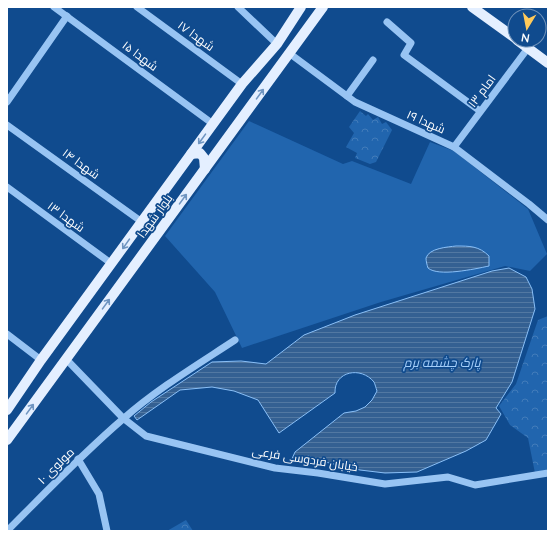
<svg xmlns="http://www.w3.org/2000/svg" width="555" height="538" viewBox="0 0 555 538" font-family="Lato,Cairo,sans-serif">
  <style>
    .forest { fill: url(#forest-crowns) }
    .park { fill: #2165ae }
    .water { fill: url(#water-rules); stroke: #89bff7 }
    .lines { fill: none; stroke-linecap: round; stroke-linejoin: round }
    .minor { stroke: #98c4f3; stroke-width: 7 }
    .major { stroke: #e4efff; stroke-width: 10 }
    .oneway { stroke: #6f95c1 }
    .labels { text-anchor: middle; stroke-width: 3.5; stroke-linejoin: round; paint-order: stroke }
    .street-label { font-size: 12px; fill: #fff; stroke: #104b8e }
    .water-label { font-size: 13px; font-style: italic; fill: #a4cefa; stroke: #104b8e }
  </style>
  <defs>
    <pattern id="forest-crowns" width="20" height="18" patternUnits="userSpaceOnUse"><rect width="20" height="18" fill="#2165ae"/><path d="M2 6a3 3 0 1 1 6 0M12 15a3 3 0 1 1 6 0" fill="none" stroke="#427cba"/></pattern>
    <pattern id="water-rules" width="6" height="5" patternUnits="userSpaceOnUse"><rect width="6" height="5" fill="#346092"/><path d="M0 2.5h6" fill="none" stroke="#5278a2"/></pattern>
  </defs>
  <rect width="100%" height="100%" fill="#104b8e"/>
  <g class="forest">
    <path d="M360,111L366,116L368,114L373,120L378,117L382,124L386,122L392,130L376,162L370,164L355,158L357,153L346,147L354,133L349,127Z"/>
    <path d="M548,316V469L535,473L528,438L510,425L499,406L516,384L538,320Z"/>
    <path d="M186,520L193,531H167Z"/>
  </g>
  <path class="park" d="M249,121L343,164L352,161L411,184L430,142L454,151L528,209L547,254L530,271L505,266L381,302L242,348L215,292L165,236Z"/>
  <g class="water">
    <path d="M456,246C470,246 479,246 489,256V266C475,269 438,277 428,268C427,265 426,261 426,258C429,248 448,247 456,246Z"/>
    <path d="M509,268L526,277L532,289L535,309L512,382L496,408L501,414L486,440L466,451L417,472L385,473L360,470L325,462L308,456L296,462L291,461L295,452L344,413L356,411L365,407L372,400L377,391C376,388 375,384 374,382C361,366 334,371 335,393L279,433L258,400L234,391L212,387L180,390L137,420L134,416L151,402L212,362L241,361L266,364L304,335L355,315L492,271Z"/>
  </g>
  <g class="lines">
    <g class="minor">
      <path d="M54,7L213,124"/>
      <path d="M137,7L242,84"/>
      <path d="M238,7L277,44"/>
      <path d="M387,22L411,43L404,55L480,111"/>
      <path d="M289,53L355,102L454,147L529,204L548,220"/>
      <path d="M347,96L373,60"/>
      <path d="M7,102L67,16"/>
      <path d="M7,125L142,222"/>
      <path d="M454,147L528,48"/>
      <path d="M7,187L112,264"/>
      <path d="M7,334L41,360"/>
      <path d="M66,359L123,418L146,436L275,468L318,473L385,484L448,477L475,485L548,473"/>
      <path d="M78,459L99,494L107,531"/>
      <path d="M7,531C45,493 82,454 123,419C157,389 197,365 235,340"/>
    </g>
    <g class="major">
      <path d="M472,7L515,38"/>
      <path d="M517,40L548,63"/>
      <path d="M191,154L200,153L204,158L205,169"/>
      <path d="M7,410L41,360L242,84L277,44L301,7"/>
      <path d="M7,440L323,7"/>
    </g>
  </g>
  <defs><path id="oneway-shaft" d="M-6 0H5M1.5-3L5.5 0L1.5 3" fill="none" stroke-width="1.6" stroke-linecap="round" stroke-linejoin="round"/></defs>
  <g class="oneway">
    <use href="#oneway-shaft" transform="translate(260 94) rotate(-54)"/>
    <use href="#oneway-shaft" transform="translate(202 139) rotate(126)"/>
    <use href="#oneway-shaft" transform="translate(183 199) rotate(-54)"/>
    <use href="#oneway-shaft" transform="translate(126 244) rotate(125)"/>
    <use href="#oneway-shaft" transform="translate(106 304) rotate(-54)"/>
    <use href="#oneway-shaft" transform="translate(30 409) rotate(-54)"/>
  </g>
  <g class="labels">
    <g class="street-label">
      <text transform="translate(196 36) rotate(36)" y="4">شهدا ۱۷</text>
      <text transform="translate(140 56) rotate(37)" y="4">شهدا ۱۵</text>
      <text transform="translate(482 91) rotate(-53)" y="4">امام ۱۳</text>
      <text transform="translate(426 122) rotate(24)" y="4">شهدا ۱۹</text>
      <text transform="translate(81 164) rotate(36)" y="4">شهدا ۱۴</text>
      <text transform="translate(155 216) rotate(-54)" y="4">بلوار شهدا</text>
      <text transform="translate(66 217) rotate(36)" y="4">شهدا ۱۳</text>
      <text transform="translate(305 459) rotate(9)" y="4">خیابان فردوسی فرعی</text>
      <text transform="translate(56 466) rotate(-45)" y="4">مولوی ۱۰</text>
    </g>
    <g class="water-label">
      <text x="442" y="367">پارک چشمه برم</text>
    </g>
  </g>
  <rect width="555" height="538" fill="none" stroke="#ffffff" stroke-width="16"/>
  <g transform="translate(527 28) rotate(190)"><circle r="19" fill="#104b8e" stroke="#7093bb"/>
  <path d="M0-3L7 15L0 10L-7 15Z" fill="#ffca5a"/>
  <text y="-6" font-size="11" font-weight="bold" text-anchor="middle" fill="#ffffff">N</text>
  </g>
</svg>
